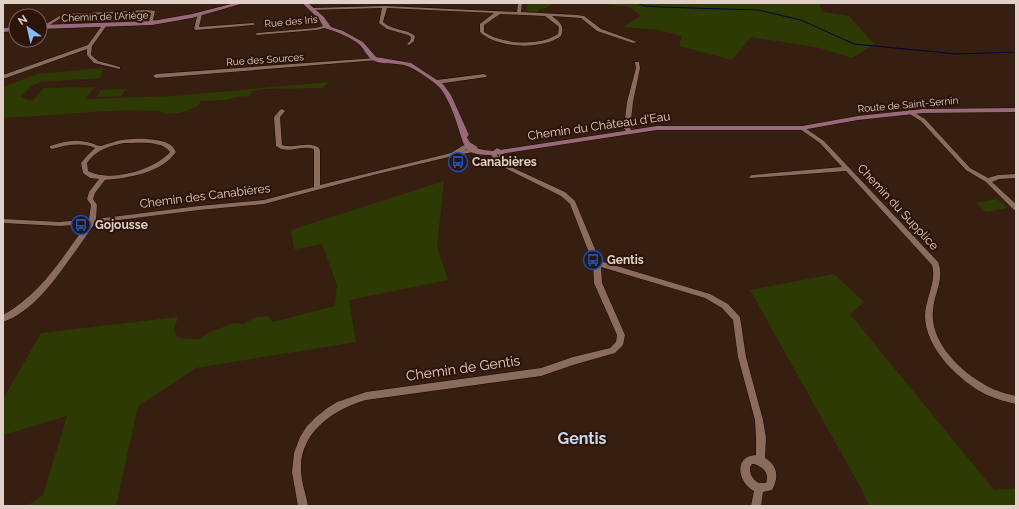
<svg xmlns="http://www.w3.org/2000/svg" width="1019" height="509" viewBox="0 0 1019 509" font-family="Raleway,sans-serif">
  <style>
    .green { fill: #2e3a03 }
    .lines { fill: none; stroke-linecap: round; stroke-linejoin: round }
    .stream { stroke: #000538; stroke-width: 1 }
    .street-casing { stroke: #1d0700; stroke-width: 1 }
    .secondary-casing { stroke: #1d0700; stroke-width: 1 }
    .street { fill: #8a6c5d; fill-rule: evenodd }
    .secondary { fill: #976979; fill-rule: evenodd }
    .labels { text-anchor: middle; stroke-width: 4; stroke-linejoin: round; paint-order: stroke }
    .far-street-label { font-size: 10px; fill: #e1d0c7; stroke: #2c1408 }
    .street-label { font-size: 12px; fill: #e1d0c7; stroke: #2c1408 }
    .poi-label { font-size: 12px; font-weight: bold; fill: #e1d0c7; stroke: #2c1408; text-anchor: start }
    .near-street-label { font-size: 14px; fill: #e1d0c7; stroke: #2c1408 }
    .near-neighbourhood-label { font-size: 16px; font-weight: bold; fill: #c7d9f2; stroke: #2c1408 }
  </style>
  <rect width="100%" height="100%" fill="#361e11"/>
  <g class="green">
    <path d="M527,3H554L546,8L538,9L539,13L527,11Z"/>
    <path d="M596,3H819L822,12L849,16L874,44L852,58L820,48L751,37L732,60L679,46L682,36L659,30L623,27L641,16L630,7Z"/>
    <path d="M103,68L101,78L40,82L30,87L21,96L27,100H33L44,88L95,87L86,99L175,96L329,82L323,88L264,89L252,91L250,96L236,97L226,100L201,101L198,106L180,113L165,114L160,111L124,110L3,118V87L37,74Z"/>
    <path d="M126,89L121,96L96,97L101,90Z"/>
    <path d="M444,181L437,247L448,280L349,300L356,342L196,368L138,406L116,506H27L43,495L67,416L3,435V399L41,333L178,317L174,330L177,338L200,339L212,331L235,323L244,324L255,317L268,316L273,322L335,306L337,285L322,244L303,248L294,249L291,230Z"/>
    <path d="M997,199L1008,208L986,212L976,203Z"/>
    <path d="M834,274L864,302L850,314L994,490L1016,488V506H869L862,490L750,290Z"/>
  </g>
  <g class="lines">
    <path class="stream" d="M636,3L645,6L660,7L758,10L801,20L854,44L957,54L1016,52"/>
    <defs>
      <g id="street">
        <path d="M518,3H522L521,12L577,15L584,16L601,29L637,42L633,43L597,31L581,18L552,16C560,22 565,26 561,36C542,50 498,49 480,32V24L494,13L387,8L383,22C392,31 406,28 415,36L414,41L409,45L407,44L410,41L411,37L408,35L387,29L379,23L382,8L311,10L309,9L311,8L385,6L517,12ZM500,14L545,16L558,26L559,28L558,34C539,47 502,44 484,32V25Z"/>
        <path d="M147,10L155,11L153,20L158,22V24H154L149,21L151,13L147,12L64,16L45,28L41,27L63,14Z"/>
        <path d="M198,13L202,14L199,27L253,23L255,24L253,25L196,30L194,29Z"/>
        <path d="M103,24L107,25L92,46L91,55L98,61L120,67V69L94,63L87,55V49L3,79V75L88,45Z"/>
        <path d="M327,25H329V27L316,30L257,35L255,34L257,33L316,28Z"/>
        <path d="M376,58H378V60L156,78L153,76L156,74Z"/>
        <path d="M635,62H639L640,68L633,102L630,128L632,132L629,134L627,133L624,128L627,102L636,68Z"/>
        <path d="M484,74L487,76L486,77L437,84L434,82L437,80Z"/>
        <path d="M282,109L285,111L280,117L282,145C294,149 305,141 318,147L320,150V185L451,153L462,146L471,143L478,147L473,152L453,156L373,175L264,204L199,210L95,223C89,232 83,240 77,249C58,275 35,311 3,322V315C43,292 60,260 87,224L60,226L3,223V219L60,222L89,219L91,205L87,199L89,192L99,179L90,178L83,173L81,163L86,157L95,148C81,142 67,145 52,149L50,148V146C62,142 74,139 86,142C91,142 97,146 101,146C108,144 115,141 122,140C133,138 164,137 173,147C173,147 176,152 176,152C161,173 129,178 105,180L95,193L93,199L97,205L96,219L199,206L264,200L314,187V149C301,144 288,155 276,146L274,117L280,110ZM124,143C136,143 163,140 170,152C155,170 109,183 88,171L87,163C96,150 109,146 124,143ZM472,147L469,149L463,151Z"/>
        <path d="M910,110L925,119L970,168L988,178L998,175L1016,174V178L999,179L992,182L1016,204V210H1014L986,182L966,170L921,121L908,113V111Z"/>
        <path d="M802,126L824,141L938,262C945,278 934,294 933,310C929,344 965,376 993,389C1000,392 1008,394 1016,396V404C1006,402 996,399 987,395C960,382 925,348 925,316C925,299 937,282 932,265L846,171L750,178L749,177L752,175L842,167L820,143L800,129V127Z"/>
        <path d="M497,148L503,151L507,164L511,167L565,192L575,201L600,261L710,294L728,304L740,317L746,357L763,420L766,438L765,458C778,466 779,477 772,490L763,492L761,506H751L754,491C738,483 733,456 756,455V438L755,420L738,357L733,320L722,308L705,298L601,267L602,283L625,335L623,345L615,353L573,365L541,376L366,400C334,409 300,432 301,469C301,482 306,494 308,506H298L292,472L294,453L300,437L307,426L316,417L326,409L337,402L366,392L541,368L573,357L610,348L616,342L617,335L594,283L593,263L570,204L561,196L507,169L494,160L490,153ZM496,153H498L500,159ZM752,464H754C763,467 770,473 766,483H759C752,479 750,475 750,467Z"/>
      </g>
      <g id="secondary">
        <path d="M235,3H244L192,18L152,25L40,29V25L152,21L192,14Z"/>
        <path d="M302,3H308L324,17L331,27L343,31L363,42L376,57L411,63L443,84L451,95L469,135L467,137C472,149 481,150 493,151L657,126H802L858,116L923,109L1016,108V112L923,113L858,120L802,130H657L493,155C465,155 465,150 458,127C455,116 446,93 438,86C433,81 414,68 407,66C397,62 381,66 371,59C367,56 364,49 360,45C351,37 335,31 324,28L319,19Z"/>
        <path d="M16,27V31L3,32V28Z"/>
      </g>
    </defs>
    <use href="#street" class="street-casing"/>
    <use href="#secondary" class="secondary-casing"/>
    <use href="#street" class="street"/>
    <use href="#secondary" class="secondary"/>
  </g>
  <defs>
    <symbol id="bus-ring" viewBox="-11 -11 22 22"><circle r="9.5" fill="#2c1408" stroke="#1a4fb4" stroke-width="1.5"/><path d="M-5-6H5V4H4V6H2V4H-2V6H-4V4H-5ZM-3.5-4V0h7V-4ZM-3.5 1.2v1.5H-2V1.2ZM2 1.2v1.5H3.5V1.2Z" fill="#1a4fb4"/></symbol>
  </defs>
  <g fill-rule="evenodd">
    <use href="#bus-ring" x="447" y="151" width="22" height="22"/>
    <use href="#bus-ring" x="70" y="214" width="22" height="22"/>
    <use href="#bus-ring" x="582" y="249" width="22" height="22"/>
  </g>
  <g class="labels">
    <g class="far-street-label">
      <text transform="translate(105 16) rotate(-2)" y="4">Chemin de l'Ariège</text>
      <text transform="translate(291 21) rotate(-5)" y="4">Rue des Iris</text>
      <text transform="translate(265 59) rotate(-4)" y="4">Rue des Sources</text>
      <text transform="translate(908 104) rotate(-5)" y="4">Route de Saint-Sernin</text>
    </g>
    <g class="street-label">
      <text transform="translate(599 126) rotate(-8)" y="4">Chemin du Château d'Eau</text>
      <text transform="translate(205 196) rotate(-7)" y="4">Chemin des Canabières</text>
      <text transform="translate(898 207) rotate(47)" y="4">Chemin du Supplice</text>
    </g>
    <g class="poi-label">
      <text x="472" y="166">Canabières</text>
      <text x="95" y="229">Gojousse</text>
      <text x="607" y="264">Gentis</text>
    </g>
    <g class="near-street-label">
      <text transform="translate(463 368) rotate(-8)" y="5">Chemin de Gentis</text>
    </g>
    <g class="near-neighbourhood-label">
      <text x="582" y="444">Gentis</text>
    </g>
  </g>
  <rect width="1019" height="509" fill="none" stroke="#e1d0c7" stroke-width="8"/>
  <g transform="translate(28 28) rotate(326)"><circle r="19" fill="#2c1408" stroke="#745f54"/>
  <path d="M0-3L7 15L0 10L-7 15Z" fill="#8abafc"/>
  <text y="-6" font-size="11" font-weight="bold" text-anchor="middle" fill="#e1d0c7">N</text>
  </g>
</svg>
